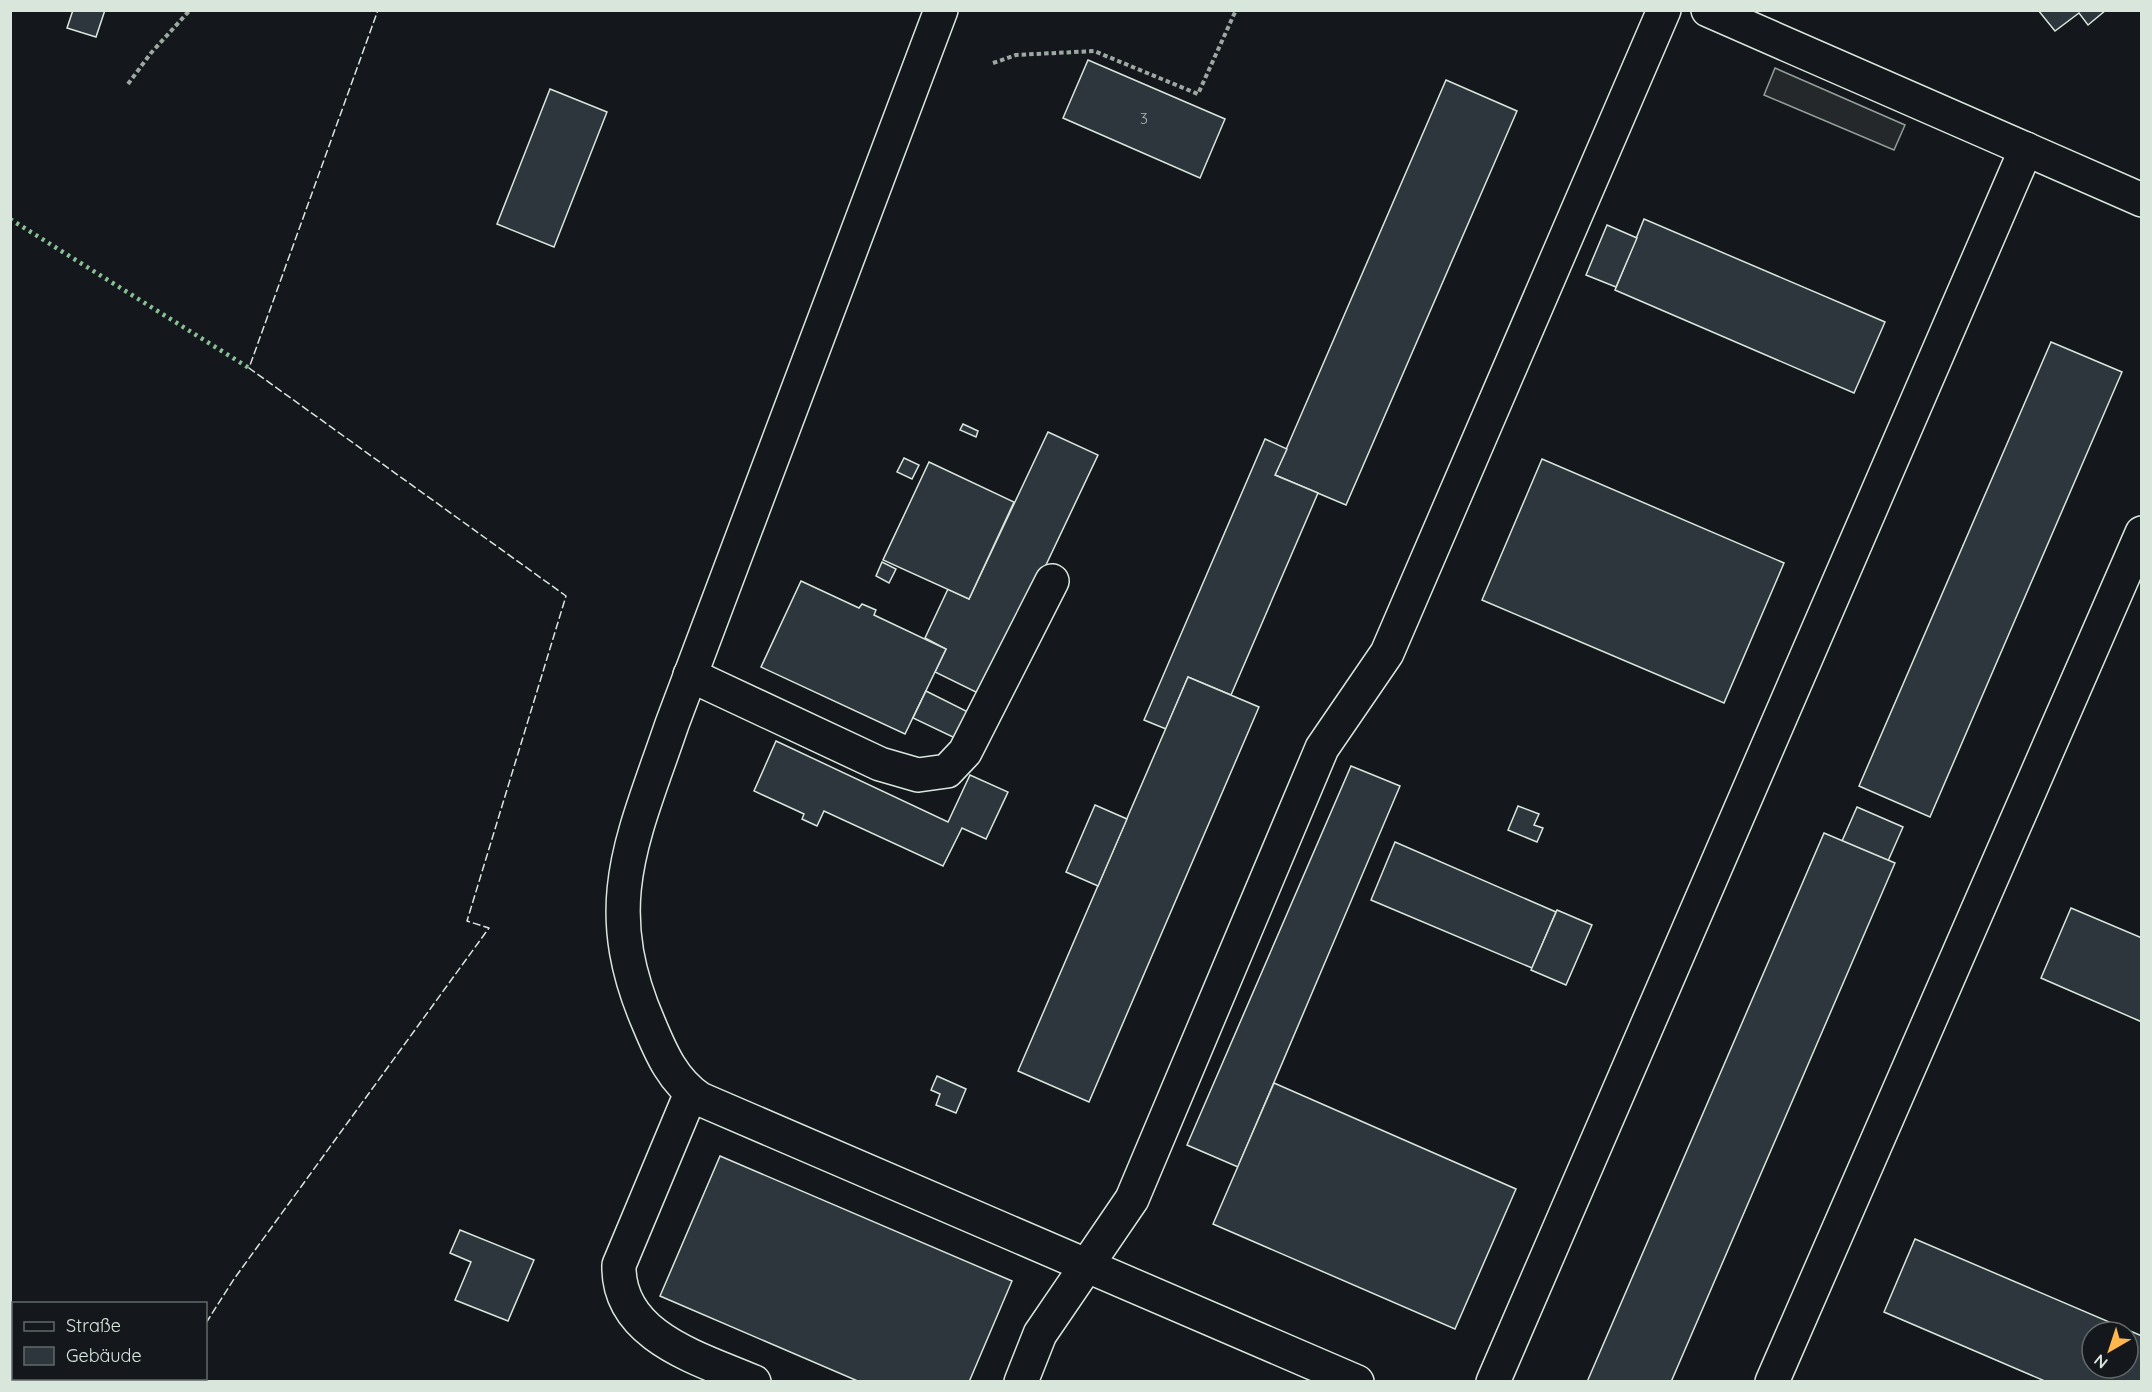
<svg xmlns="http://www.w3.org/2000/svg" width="2152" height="1392" viewBox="0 0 2152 1392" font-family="Quicksand,sans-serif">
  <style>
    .parking { fill: #24282b; stroke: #939e99; stroke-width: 1.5 }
    .building { fill: #2c363c; stroke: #d8e6dc; stroke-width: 1.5; fill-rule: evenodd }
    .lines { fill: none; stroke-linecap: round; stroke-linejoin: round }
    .minor-casing { stroke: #d8e6dc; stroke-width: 36 }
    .path { stroke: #9da8a2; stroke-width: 4; stroke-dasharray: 4.5 3; stroke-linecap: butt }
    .minor { stroke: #14181c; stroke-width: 33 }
    .hedge { stroke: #8ac095; stroke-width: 4.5; stroke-dasharray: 3 4.5; stroke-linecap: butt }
    .fence { stroke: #d8e6dc; stroke-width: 1.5; stroke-dasharray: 8 3; stroke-linecap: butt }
    .labels { text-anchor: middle; stroke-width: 4.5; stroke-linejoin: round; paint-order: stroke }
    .number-label { font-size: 15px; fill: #adbab4 }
  </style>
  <rect width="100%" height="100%" fill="#14181c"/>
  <path class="parking" d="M 1775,68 L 1905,125 L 1894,150 L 1764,95 Z"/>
  <g class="building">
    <path d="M 73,10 L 105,10 L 96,37 L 67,28 Z"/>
    <path d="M 2038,10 L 2106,10 L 2088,25 L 2079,13 L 2055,31 Z"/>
    <path d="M 1088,60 L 1225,119 L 1200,178 L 1063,118 Z"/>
    <path d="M 1446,80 L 1517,111 L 1346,505 L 1275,475 Z"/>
    <path d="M 550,89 L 607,112 L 554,247 L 497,224 Z"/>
    <path d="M 1644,219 L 1885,322 L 1854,393 L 1615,290 Z"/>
    <path d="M 1607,225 L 1637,238 L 1616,287 L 1586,275 Z"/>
    <path d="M 2051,342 L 2122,372 L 1930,817 L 1859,786 Z"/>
    <path d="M 963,424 L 978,431 L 976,437 L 960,430 Z"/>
    <path d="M 1048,432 L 1098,455 L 984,696 L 935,672 L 946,649 L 925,638 L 948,589 L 969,599 Z"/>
    <path d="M 1265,439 L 1287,449 L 1275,475 L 1318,493 L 1231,695 L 1188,677 L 1166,729 L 1144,720 Z"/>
    <path d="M 904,458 L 919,465 L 912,479 L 897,472 Z"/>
    <path d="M 1542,459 L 1784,563 L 1724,703 L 1482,600 Z"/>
    <path d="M 929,462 L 1014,502 L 969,599 L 883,560 Z"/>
    <path d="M 882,562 L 896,569 L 889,583 L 876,576 Z"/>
    <path d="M 801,581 L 859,608 L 862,604 L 876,610 L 874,615 L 946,649 L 905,734 L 761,667 Z"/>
    <path d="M 1188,677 L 1259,707 L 1089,1102 L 1018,1071 Z"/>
    <path d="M 926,691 L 968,712 L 955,738 L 913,718 Z"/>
    <path d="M 776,741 L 948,822 L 970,775 L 1008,792 L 986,839 L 962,828 L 943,866 L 824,811 L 817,826 L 802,819 L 804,814 L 754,791 Z"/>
    <path d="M 1351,766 L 1400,786 L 1238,1167 L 1187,1145 Z"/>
    <path d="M 1095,805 L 1127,819 L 1098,886 L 1066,872 Z"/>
    <path d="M 1518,806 L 1539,814 L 1534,825 L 1543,828 L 1537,842 L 1508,830 Z"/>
    <path d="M 1857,807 L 1903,827 L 1888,861 L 1842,841 Z"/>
    <path d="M 1824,833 L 1895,863 L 1671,1382 L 1587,1382 Z"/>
    <path d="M 1395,842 L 1556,912 L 1532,968 L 1371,900 Z"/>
    <path d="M 2071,908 L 2142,938 L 2142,1022 L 2041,978 Z"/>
    <path d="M 1557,910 L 1592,925 L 1566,985 L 1531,970 Z"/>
    <path d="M 937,1076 L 966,1089 L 956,1113 L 936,1105 L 940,1094 L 931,1090 Z"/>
    <path d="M 1274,1083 L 1516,1189 L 1455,1329 L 1213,1224 Z"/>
    <path d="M 720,1156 L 1012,1281 L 969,1382 L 860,1382 L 660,1296 Z"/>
    <path d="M 460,1230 L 534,1260 L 508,1321 L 455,1300 L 471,1262 L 450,1253 Z"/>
    <path d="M 1915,1239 L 2142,1336 L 2142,1382 L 2047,1382 L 1884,1312 ZM 2092,1332 L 2128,1332 L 2128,1368 L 2092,1368 Z"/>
  </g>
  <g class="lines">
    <defs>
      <g id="minor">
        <path d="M 941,10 L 672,724 C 633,839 597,904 649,1024 C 661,1053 673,1081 700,1099 L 1357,1382"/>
        <path d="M 1708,10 L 2142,200"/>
        <path d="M 690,675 L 880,764 L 918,775 L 947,771 L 965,752 L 1052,581"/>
        <path d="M 691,1093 L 619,1265 C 617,1337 701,1359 754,1382"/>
        <path d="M 1021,1382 L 1040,1334 L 1132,1199 L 1322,748 L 1387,653 L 1664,10"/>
        <path d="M 1493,1382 L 2026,149"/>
        <path d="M 1772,1382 L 2142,533"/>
      </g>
    </defs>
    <use href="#minor" class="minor-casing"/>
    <g class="path">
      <path d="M 993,63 L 1016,55 L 1094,51 L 1198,94 L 1236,10"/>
      <path d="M 128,84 L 151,53 L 190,10"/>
    </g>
    <use href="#minor" class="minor"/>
    <path class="hedge" d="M 10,219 L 249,368"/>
    <g class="fence">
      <path d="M 206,1323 L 234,1279 L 489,928 L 467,921 L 566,596 L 249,368 L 378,10"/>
      <path d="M 168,1382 L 170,1378"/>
    </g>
  </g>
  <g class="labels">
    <g class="number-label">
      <text x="1144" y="124">3</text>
    </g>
  </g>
  <rect width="2152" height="1392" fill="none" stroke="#d8e6dc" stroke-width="24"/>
  <rect x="12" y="1302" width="195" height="78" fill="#14181c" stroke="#626a69" stroke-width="1.5"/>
  <rect x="24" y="1322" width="30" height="9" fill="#14181c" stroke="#626a69" stroke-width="1.5"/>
  <text x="66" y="1332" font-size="18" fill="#d8e6dc">Straße</text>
  <rect x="24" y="1347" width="30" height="18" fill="#2c363c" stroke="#626a69" stroke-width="1.5"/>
  <text x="66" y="1362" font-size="18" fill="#d8e6dc">Gebäude</text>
  <g transform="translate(2110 1350) rotate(219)"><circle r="28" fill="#14181c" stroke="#626a69" stroke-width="1.5"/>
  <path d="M0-4.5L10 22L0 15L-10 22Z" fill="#ffb74d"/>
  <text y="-9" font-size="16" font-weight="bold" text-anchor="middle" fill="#d8e6dc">N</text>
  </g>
</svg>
